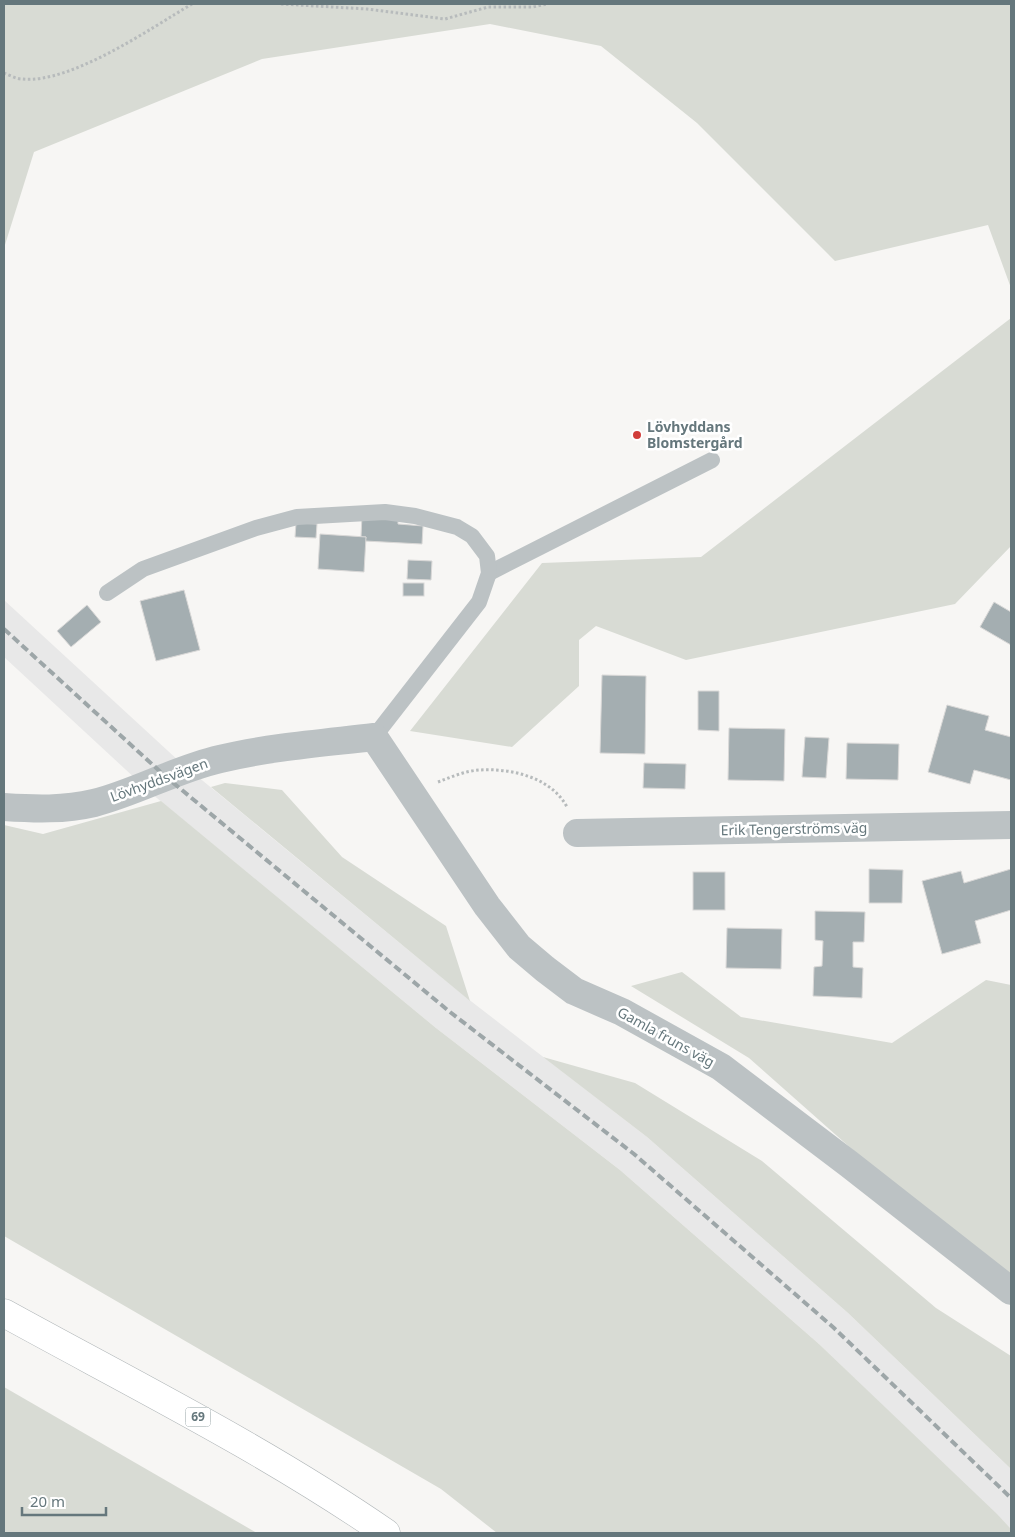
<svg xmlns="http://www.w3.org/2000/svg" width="1015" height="1537" viewBox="0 0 1015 1537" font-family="'Noto Sans',sans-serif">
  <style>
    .built { fill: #e8e8e8 }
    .green { fill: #d8dbd4 }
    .building { fill: #a4aeb1; stroke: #d9d8d7 }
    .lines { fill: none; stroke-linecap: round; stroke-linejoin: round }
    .primary-casing { stroke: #b0b6b8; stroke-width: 29 }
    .path { stroke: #b7bbbc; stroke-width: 3; stroke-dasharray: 2.5 2.5; stroke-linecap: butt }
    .service { stroke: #bcc2c4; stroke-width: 16 }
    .minor { stroke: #bcc2c4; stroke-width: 28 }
    .primary { stroke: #fff; stroke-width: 28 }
    .rail { stroke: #9da6a8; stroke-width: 4; stroke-dasharray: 8 4; stroke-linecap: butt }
    .poi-dot { fill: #d13d3a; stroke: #fff; stroke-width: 2 }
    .labels { text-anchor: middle; stroke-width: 5; stroke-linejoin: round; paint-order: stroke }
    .shield { fill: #fff; stroke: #93a0a3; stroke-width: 1 }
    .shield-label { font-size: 12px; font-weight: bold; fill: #65777c }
    .poi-label { font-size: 14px; font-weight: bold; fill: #65777c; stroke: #fff; text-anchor: start }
    .street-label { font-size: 14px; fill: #65777c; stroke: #fff }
  </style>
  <rect width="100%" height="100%" fill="#f7f6f4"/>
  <path class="built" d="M 4,600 L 180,762 L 463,995 L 647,1137 L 848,1313 L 1011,1469 L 1011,1529 L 819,1344 L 620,1170 L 436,1028 L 152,794 L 4,657 Z"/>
  <g class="green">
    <path d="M 4,4 L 1011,4 L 1011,288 L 988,225 L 835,261 L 697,123 L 601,46 L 490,24 L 262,59 L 34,152 L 4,248 Z"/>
    <path d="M 1011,318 L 1011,546 L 955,604 L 686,660 L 596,626 L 579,640 L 579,686 L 512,747 L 410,731 L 542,563 L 701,557 Z"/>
    <path d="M 225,783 L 282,790 L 342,857 L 446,926 L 470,1001 L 211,787 Z"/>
    <path d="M 161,801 L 436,1028 L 620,1170 L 819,1344 L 997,1514 L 1011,1529 L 1011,1533 L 497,1533 L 441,1489 L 4,1236 L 4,825 L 43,834 Z"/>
    <path d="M 682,972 L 741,1017 L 892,1043 L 986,980 L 1011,985 L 1011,1290 L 749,1058 L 631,986 Z"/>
    <path d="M 543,1057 L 635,1083 L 762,1161 L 936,1308 L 1011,1356 L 1011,1469 L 848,1313 L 647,1137 Z"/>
    <path d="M 4,1387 L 257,1533 L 4,1533 Z"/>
  </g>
  <g class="building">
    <path d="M 362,515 L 398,518 L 398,524 L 423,526 L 422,544 L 365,541 L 366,537 L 361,537 Z"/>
    <path d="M 296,523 L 317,524 L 316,538 L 295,537 Z"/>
    <path d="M 320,534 L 366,537 L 364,572 L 318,569 Z"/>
    <path d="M 408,560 L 432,561 L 431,580 L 407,579 Z"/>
    <rect x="403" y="583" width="21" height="13"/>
    <path d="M 184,590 L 200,650 L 156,661 L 140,601 Z"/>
    <path d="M 994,602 L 1011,612 L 1011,645 L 980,627 Z"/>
    <path d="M 87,605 L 101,622 L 71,647 L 57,631 Z"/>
    <path d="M 602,675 L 646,676 L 645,754 L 600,753 Z"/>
    <path d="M 698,691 L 719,691 L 719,731 L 698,730 Z"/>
    <path d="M 947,705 L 989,716 L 985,730 L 1011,737 L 1011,780 L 974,770 L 970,784 L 928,772 Z"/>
    <path d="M 729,728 L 785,729 L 784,781 L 728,780 Z"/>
    <path d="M 805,737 L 829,738 L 826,778 L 802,777 Z"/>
    <path d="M 847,743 L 899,744 L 898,780 L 846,779 Z"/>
    <path d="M 644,763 L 686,764 L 685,789 L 643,788 Z"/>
    <path d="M 869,869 L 903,870 L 902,903 L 869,903 Z"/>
    <path d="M 1011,869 L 1011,910 L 975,921 L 981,943 L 942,954 L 922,881 L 961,871 L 964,883 Z"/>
    <rect x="693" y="872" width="32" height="38"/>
    <path d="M 815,911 L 865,912 L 864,942 L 853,942 L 853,967 L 863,968 L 862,998 L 813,996 L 814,967 L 822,966 L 823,941 L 815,940 Z"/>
    <path d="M 727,928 L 782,929 L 781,969 L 726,968 Z"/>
  </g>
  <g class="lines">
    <defs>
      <path id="primary" d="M 4,1313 C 133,1384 264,1449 386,1533"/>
    </defs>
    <use href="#primary" class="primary-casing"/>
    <g class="path">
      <path d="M 281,4 L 367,9 L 445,19 L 488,7 L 533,7 L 547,4"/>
      <path d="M 4,73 C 9,75 16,79 22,79 C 71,84 151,28 192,4"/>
      <path d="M 438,782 C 451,777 465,771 479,770 C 511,768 551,777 567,807"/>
    </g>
    <g class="service">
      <path d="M 489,573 L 712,460"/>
      <path d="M 107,593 L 143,569 L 256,528 L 297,517 L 385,512 L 415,516 L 457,527 L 472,536 L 487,556 L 489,573 L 479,602 L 374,737"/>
    </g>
    <g class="minor">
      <path d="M 4,807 C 35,809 64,810 94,803 C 137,792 176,769 220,759 C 270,747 323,743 374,737 L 487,906 L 519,947 L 545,969 L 574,991 L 622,1012 L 721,1067 L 849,1164 L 1011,1291"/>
      <path d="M 577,833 L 1011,825"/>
    </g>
    <use href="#primary" class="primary"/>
    <path class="rail" d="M 4,629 L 165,776 L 450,1012 L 634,1154 L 834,1328 L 1011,1498"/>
  </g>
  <circle class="poi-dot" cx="637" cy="435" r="5"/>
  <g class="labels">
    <rect class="shield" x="185.5" y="1407.5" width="25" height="19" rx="4"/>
    <g class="shield-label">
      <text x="198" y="1421">69</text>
    </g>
    <g class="poi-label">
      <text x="647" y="432">Lövhyddans<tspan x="647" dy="16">Blomstergård</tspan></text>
    </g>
    <g class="street-label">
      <text transform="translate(159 780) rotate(-20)" y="5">Lövhyddsvägen</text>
      <text transform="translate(794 829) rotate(-1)" y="5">Erik Tengerströms väg</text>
      <text transform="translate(666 1037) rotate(29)" y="5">Gamla fruns väg</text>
    </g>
  </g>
  <rect width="1015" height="1537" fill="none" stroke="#65777c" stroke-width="10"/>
  <path d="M22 1507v8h84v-8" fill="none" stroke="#65777c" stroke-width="2.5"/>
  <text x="30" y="1507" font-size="15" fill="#65777c" stroke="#ffffff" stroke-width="4" paint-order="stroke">20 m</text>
</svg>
